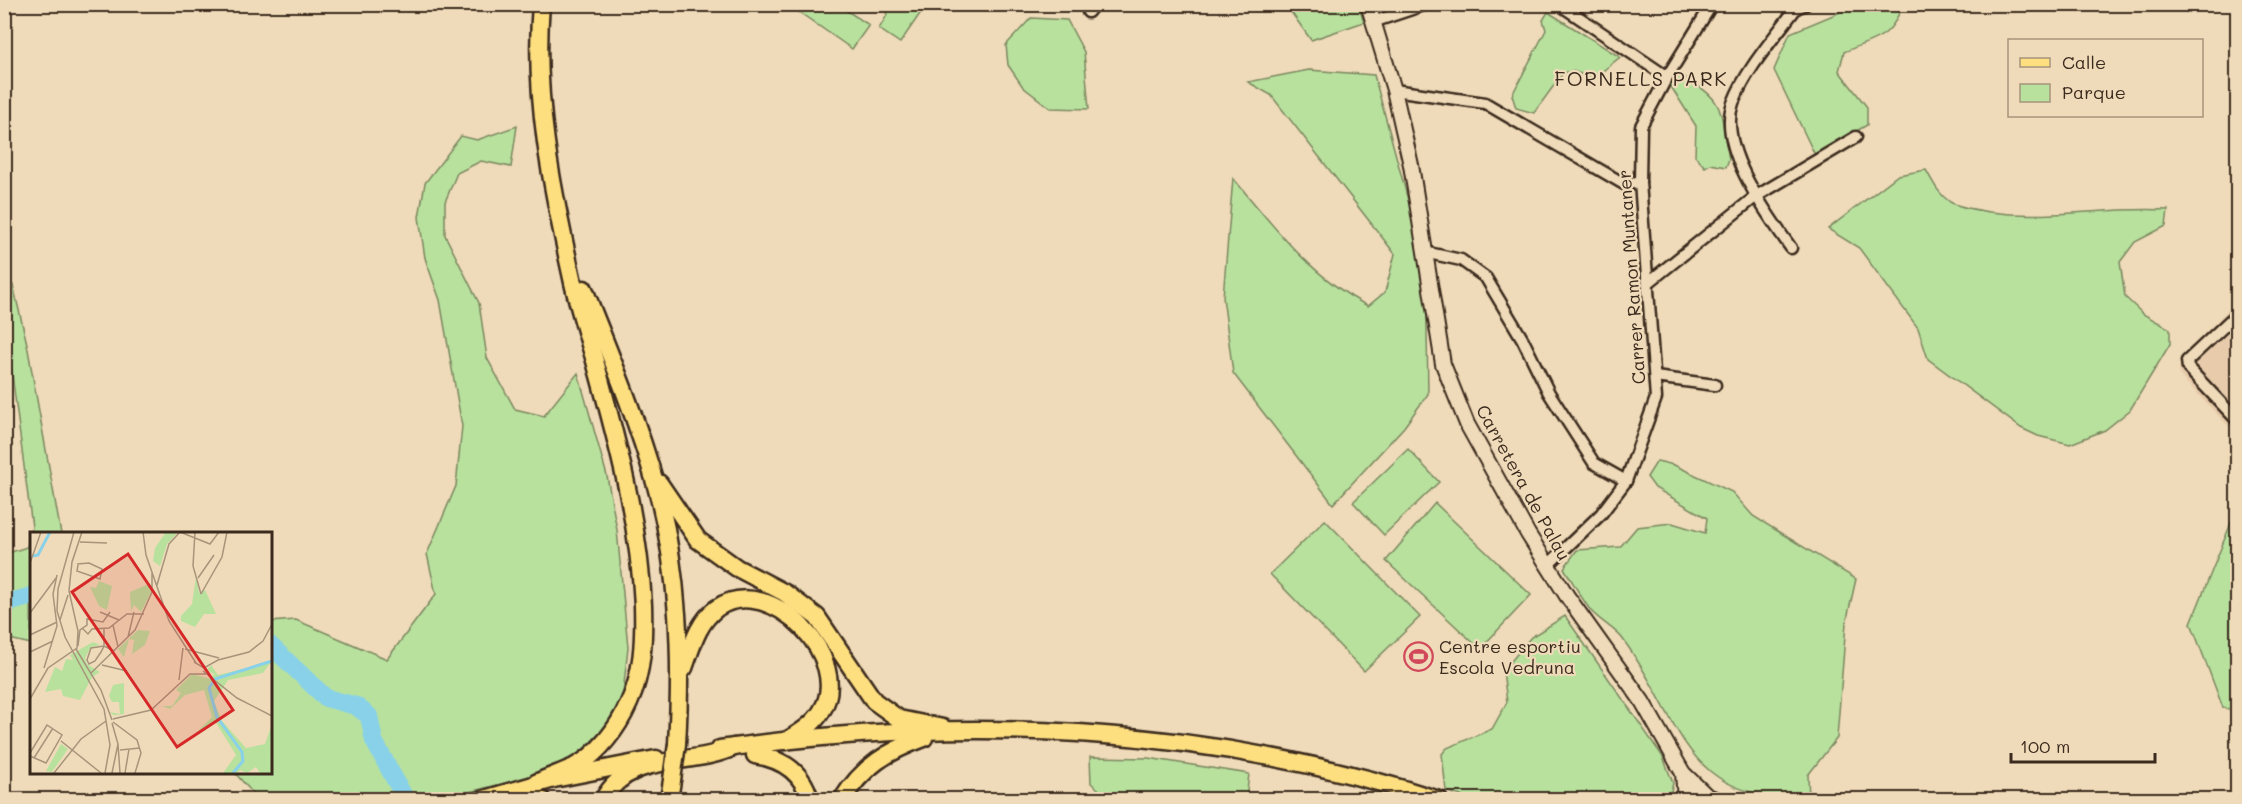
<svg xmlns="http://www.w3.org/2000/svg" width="2242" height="804" viewBox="0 0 2242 804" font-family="Mali,sans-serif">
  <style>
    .built { fill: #e7cbab }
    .green { fill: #b8e19e; stroke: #7a865e; stroke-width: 1.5 }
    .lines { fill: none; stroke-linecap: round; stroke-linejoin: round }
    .river { stroke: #88d1e9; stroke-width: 18 }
    .minor-casing { stroke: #3b2a1e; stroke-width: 15 }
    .tertiary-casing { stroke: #3b2a1e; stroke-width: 18 }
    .primary-casing { stroke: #3b2a1e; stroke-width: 21 }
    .trunk-casing { stroke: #3b2a1e; stroke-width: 21 }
    .minor { stroke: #efdbb9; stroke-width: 10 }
    .tertiary { stroke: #efdbb9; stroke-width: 14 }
    .primary { stroke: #fedf80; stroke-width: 16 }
    .trunk { stroke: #fedf80; stroke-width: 16 }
    .trunk-bridge-casing { stroke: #3b2a1e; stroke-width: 21; stroke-linecap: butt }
    .trunk-bridge { stroke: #fedf80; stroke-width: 16 }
    .labels { text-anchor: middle; stroke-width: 4.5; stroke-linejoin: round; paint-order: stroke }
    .street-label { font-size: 18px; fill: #3b2a1e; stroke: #efdbb9 }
    .poi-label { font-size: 18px; fill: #3b2a1e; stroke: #efdbb9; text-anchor: start }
    .neighbourhood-label { font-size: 20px; letter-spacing: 1.5px; fill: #3b2a1e; stroke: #efdbb9 }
    .inset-river { fill: none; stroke: #88d1e9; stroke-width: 3 }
    .inset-road { fill: none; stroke: #a7947b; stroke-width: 1.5 }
    .view { fill: #d62828; fill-opacity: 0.15; stroke: #d62828; stroke-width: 3 }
    .inset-edge { fill: none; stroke: #3b2a1e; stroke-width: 3 }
  </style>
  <rect width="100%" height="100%" fill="#efdbb9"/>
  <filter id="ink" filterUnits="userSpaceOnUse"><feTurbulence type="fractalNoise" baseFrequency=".0167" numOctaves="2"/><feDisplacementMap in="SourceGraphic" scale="12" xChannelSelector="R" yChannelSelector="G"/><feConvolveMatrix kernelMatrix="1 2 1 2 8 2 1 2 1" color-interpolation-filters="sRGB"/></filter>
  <g filter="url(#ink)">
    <path class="built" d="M 2237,301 L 2237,435 L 2179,375 L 2180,361 L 2185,353 Z"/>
    <g class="green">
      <path d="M 789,5 L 822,5 L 826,7 L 838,5 L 869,25 L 852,49 Z"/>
      <path d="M 884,5 L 926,5 L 900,43 L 879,29 L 887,15 Z"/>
      <path d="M 1286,5 L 1358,5 L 1364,22 L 1311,40 Z"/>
      <path d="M 1857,5 L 1902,5 C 1891,40 1875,38 1844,52 L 1839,71 L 1867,107 L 1867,125 L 1815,155 L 1774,70 L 1790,33 Z"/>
      <path d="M 1548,12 L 1620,57 L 1593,79 L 1573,71 L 1563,73 L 1534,113 L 1516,108 L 1512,95 L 1546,30 L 1543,20 Z"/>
      <path d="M 1031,18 L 1067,20 L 1084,52 L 1089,109 L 1050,108 L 1023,87 L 1008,65 L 1006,45 Z"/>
      <path d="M 1309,70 L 1374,75 L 1426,266 L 1428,394 L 1404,427 L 1333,504 L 1233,373 L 1223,297 L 1233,178 C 1272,225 1312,278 1368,306 L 1385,292 L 1395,254 L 1271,95 L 1248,82 Z"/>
      <path d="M 1680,75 C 1729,101 1719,111 1729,159 L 1726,167 L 1710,164 L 1705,167 L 1695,156 L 1696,126 L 1670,85 Z"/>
      <path d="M 517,126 L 511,167 L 481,161 L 457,173 L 445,202 L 445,235 L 479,303 L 487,358 L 515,409 L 544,416 L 578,373 L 607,476 L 617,530 L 628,647 L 622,703 L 604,729 L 574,758 L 533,776 L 449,797 L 450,799 L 258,799 L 235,773 L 270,772 L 270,622 L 296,620 L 387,659 L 436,594 L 427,554 L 456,486 L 462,426 L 440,300 L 425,258 L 419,217 L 425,183 L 461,136 L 477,140 Z"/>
      <path d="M 1926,170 C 1933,182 1938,194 1950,202 C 1961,208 1978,210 1990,212 C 2050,220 2108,206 2168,210 L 2166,226 L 2135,242 L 2120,262 L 2125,297 L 2143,314 L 2170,329 L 2170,344 L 2130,410 L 2105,430 L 2070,444 L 2038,436 L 2021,428 L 1928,359 L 1918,328 L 1859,248 L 1828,229 L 1898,175 Z"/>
      <path d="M 13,285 L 27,344 L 61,534 L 32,534 L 31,644 L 5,638 L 5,554 L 27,547 L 32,527 L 5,321 L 5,291 Z"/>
      <path d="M 1408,449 L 1439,482 L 1384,535 L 1353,502 Z"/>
      <path d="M 1657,461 L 1674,465 L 1732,492 L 1753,516 L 1856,579 L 1846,623 L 1837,738 L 1808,775 L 1809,799 C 1680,800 1685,723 1622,638 C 1614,628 1600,621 1591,611 C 1581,598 1573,582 1564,568 L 1577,550 L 1620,547 L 1637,527 L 1672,523 L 1705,533 L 1707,518 L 1655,488 L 1647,477 Z"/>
      <path d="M 1435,503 L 1531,595 L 1480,649 L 1386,561 Z"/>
      <path d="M 2237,508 L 2238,711 L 2237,712 L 2223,708 L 2191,623 Z"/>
      <path d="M 1325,520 L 1420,617 L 1364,671 L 1270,574 Z"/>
      <path d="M 1565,616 L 1663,757 L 1673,783 L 1669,799 L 1473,800 L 1446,791 L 1442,754 L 1447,748 L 1492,729 L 1507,702 L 1503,671 L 1531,637 Z"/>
      <path d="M 1090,757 L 1148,758 L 1249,774 L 1246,799 L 1228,799 L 1222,796 L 1221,800 L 1110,799 L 1091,783 Z"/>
    </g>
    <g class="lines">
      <g class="river">
        <path d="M 4,604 L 32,596"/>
        <path d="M 270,645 L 326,698 L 356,706 L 369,716 L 374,741 L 406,800"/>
      </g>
      <defs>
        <g id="minor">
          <path d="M 1559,4 L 1667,77"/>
          <path d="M 1088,12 L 1094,4"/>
          <path d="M 1373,22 L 1427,4"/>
          <path d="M 1394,90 L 1485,103 L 1624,184 L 1640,182"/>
          <path d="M 1791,248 C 1767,214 1717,147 1733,103 C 1746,69 1775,37 1796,8 L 1806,4"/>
          <path d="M 1424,252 L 1461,260 L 1486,278 L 1523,340 L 1549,393 L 1594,463 L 1626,481"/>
          <path d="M 1649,282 L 1755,197 L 1856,137"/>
          <path d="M 2238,313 L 2187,361 L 2188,368 L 2238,421"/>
          <path d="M 1655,377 L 1715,385"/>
          <path d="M 1548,565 L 1601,514 L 1626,481 L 1656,398 L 1640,182 L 1641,126 L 1667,77 L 1712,4"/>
        </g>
        <g id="tertiary">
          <path d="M 1368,4 L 1394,90 L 1411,165 L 1443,364 L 1467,424 L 1528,534 L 1567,596 L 1642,701 L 1683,773 L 1708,797"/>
          <path d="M 1683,773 L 1685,800"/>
        </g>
        <g id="primary">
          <path d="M 720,749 C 960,714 1207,725 1439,800"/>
          <path d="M 1711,799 L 1713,800"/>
          <path d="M 481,800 L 554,779 L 656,759"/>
        </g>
        <g id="trunk">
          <path d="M 584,289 C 610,354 637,419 656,486 C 679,570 682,657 677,744"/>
          <path d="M 659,483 L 698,540 L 737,568 L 785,593 L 817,617 L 874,701 L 899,719 L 943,728"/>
          <path d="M 684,668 C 692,646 698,622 717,608 C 770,571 855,660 821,712 C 813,725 799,733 786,741"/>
          <path d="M 755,755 C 782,759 803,772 810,800"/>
          <path d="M 536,783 C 548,777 561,773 574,767 C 598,755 618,728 629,703 C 643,673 644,638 643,605 C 639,522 617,441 595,361 C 587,334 578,306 572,278 C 552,188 533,97 541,4"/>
          <path d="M 522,794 L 542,800"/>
          <path d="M 603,800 C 630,750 689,768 734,747"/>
          <path d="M 669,800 L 672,780"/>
          <path d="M 842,800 C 863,766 888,751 924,738"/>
        </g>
      </defs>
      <use href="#minor" class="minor-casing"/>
      <use href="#tertiary" class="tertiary-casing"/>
      <use href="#primary" class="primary-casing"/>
      <use href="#trunk" class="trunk-casing"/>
      <use href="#minor" class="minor"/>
      <use href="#tertiary" class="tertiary"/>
      <use href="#primary" class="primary"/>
      <use href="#trunk" class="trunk"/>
      <defs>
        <path id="trunk-bridge" d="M 672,780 L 677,744"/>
      </defs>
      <use href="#trunk-bridge" class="trunk-bridge-casing"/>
      <use href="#trunk-bridge" class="trunk-bridge"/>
    </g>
  </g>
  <defs>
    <symbol id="stadium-ring" viewBox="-11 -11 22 22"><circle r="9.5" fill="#efdbb9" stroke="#d1495b" stroke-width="1.5"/><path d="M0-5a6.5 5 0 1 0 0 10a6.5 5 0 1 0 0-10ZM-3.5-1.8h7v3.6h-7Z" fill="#d1495b"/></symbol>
  </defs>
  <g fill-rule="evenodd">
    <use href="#stadium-ring" x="1402" y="640" width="33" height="33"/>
  </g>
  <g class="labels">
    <g class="street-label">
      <text transform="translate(1632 277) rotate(-94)" y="6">Carrer Ramon Muntaner</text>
      <text transform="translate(1523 483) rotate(61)" y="6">Carretera de Palau</text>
    </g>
    <g class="poi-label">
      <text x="1439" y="653">Centre esportiu<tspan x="1439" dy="21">Escola Vedruna</tspan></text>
    </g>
    <g class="neighbourhood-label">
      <text x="1641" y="86">FORNELLS PARK</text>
    </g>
  </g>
  <g transform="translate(30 532)">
    <rect width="242" height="242" fill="#efdbb9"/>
    <path d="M 147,1 L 137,12 L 130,34 L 123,29 L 125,16 L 136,0 ZM 166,45 L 169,61 L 175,58 L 186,82 L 174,82 L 165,95 L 151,89 L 151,84 L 162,72 ZM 69,49 L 82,54 L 77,78 L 69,74 L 60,55 L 66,56 ZM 119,52 L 121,60 L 111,80 L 104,73 L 101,79 L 100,60 ZM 108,98 L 120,99 L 115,113 L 102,122 L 104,108 L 99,107 L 94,125 L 88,117 ZM 63,110 L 70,113 L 61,115 L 55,126 L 57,132 L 70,140 L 62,145 L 50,168 L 33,164 L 31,157 L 15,160 L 25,135 L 32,139 L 36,127 L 43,128 L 40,123 ZM 241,130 L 233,141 L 198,148 L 184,169 L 192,189 L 216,216 L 235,212 L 241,195 L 241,241 L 230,241 L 226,235 L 217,241 L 210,238 L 208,241 L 193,241 L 206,223 L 185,189 L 166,201 L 182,185 L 174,158 L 155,163 L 140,177 L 132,174 L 142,174 L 151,161 L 146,158 L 162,142 L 181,147 L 184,142 L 177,138 L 181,133 L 188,143 ZM 94,151 L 94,182 L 87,183 L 83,183 L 80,180 L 90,182 L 89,170 L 82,170 L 79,164 L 83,153 ZM 31,212 L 38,217 L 22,240 L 16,239 Z" fill="#b8e19e"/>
    <path class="inset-river" d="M 3,24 L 8,23 L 20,0M 203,241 L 213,229 L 212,220 L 187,185 L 179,156 L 185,147 L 242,129"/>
    <path class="inset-road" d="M 44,0 L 28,57 L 27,79 L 35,105 L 74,177 L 80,213 L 75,241M 70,0 L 90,0M 113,0 L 116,23 L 139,89 L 166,131M 150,0 L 180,12 L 189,0M 165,0 L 163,34 L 171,62M 50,10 L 77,11M 0,31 L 11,0M 47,32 L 59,31 L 72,37 L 70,47 L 47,39 L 48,33M 122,41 L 122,60M 168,46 L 184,23M 127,53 L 139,12 L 150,0M 171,62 L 192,25 L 197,0M 70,80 L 89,88M 0,81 L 26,46M 30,88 L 38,63M 83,93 L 88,115M 52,96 L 58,102 L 62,97 L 79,96 L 97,82 L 114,82M 74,96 L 74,114 L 71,120 L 65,129 L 59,132 L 57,128 L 61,116 L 74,114 L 84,119M 0,103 L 27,90M 98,105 L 104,80M 48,114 L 50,98 L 57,93 L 57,87 L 73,90 L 80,80M 46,117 L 71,158 L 82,188M 155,117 L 189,126M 0,120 L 23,109M 164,130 L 174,136 L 188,128 L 219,120 L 233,109 L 242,92M 72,133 L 97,139M 14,136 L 27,94 L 23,62 L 27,43M 173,139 L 207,166 L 242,184M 61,141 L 105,98 L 122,60M 149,148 L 153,116M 0,167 L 18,136 L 47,116 L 48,99 L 39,59 L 42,30 L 52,0M 83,187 L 121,178 L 160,142 L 176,142M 83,190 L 107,208 L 111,221 L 105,241M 31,209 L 71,241M 88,212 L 90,241M 90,218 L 110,216M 0,221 L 17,193 L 32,203 L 16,231 L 0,224M 4,226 L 23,196M 24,241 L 51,207 L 76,189M 82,241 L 88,212 L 82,191M 95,241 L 99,217"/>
    <path class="view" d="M 98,22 L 203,178 L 147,215 L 42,60 Z"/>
    <rect width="242" height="242" class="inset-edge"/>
  </g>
  <rect width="2242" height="804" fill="none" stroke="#efdbb9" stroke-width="24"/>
  <rect x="12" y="12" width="2218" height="780" fill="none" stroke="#3b2a1e" stroke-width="2" filter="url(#ink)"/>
  <rect x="2008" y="39" width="195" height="78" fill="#efdbb9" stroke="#a7947b" stroke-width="1.5"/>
  <rect x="2020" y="58" width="30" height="9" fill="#fedf80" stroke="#a7947b" stroke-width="1.5"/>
  <text x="2062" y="69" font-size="18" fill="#3b2a1e">Calle</text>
  <rect x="2020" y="84" width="30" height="18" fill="#b8e19e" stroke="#a7947b" stroke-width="1.5"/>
  <text x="2062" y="99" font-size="18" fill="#3b2a1e">Parque</text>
  <path d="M2011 753v9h144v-9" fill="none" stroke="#3b2a1e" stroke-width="3"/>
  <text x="2020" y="753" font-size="18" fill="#3b2a1e" stroke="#efdbb9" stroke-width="4.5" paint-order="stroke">100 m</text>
</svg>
